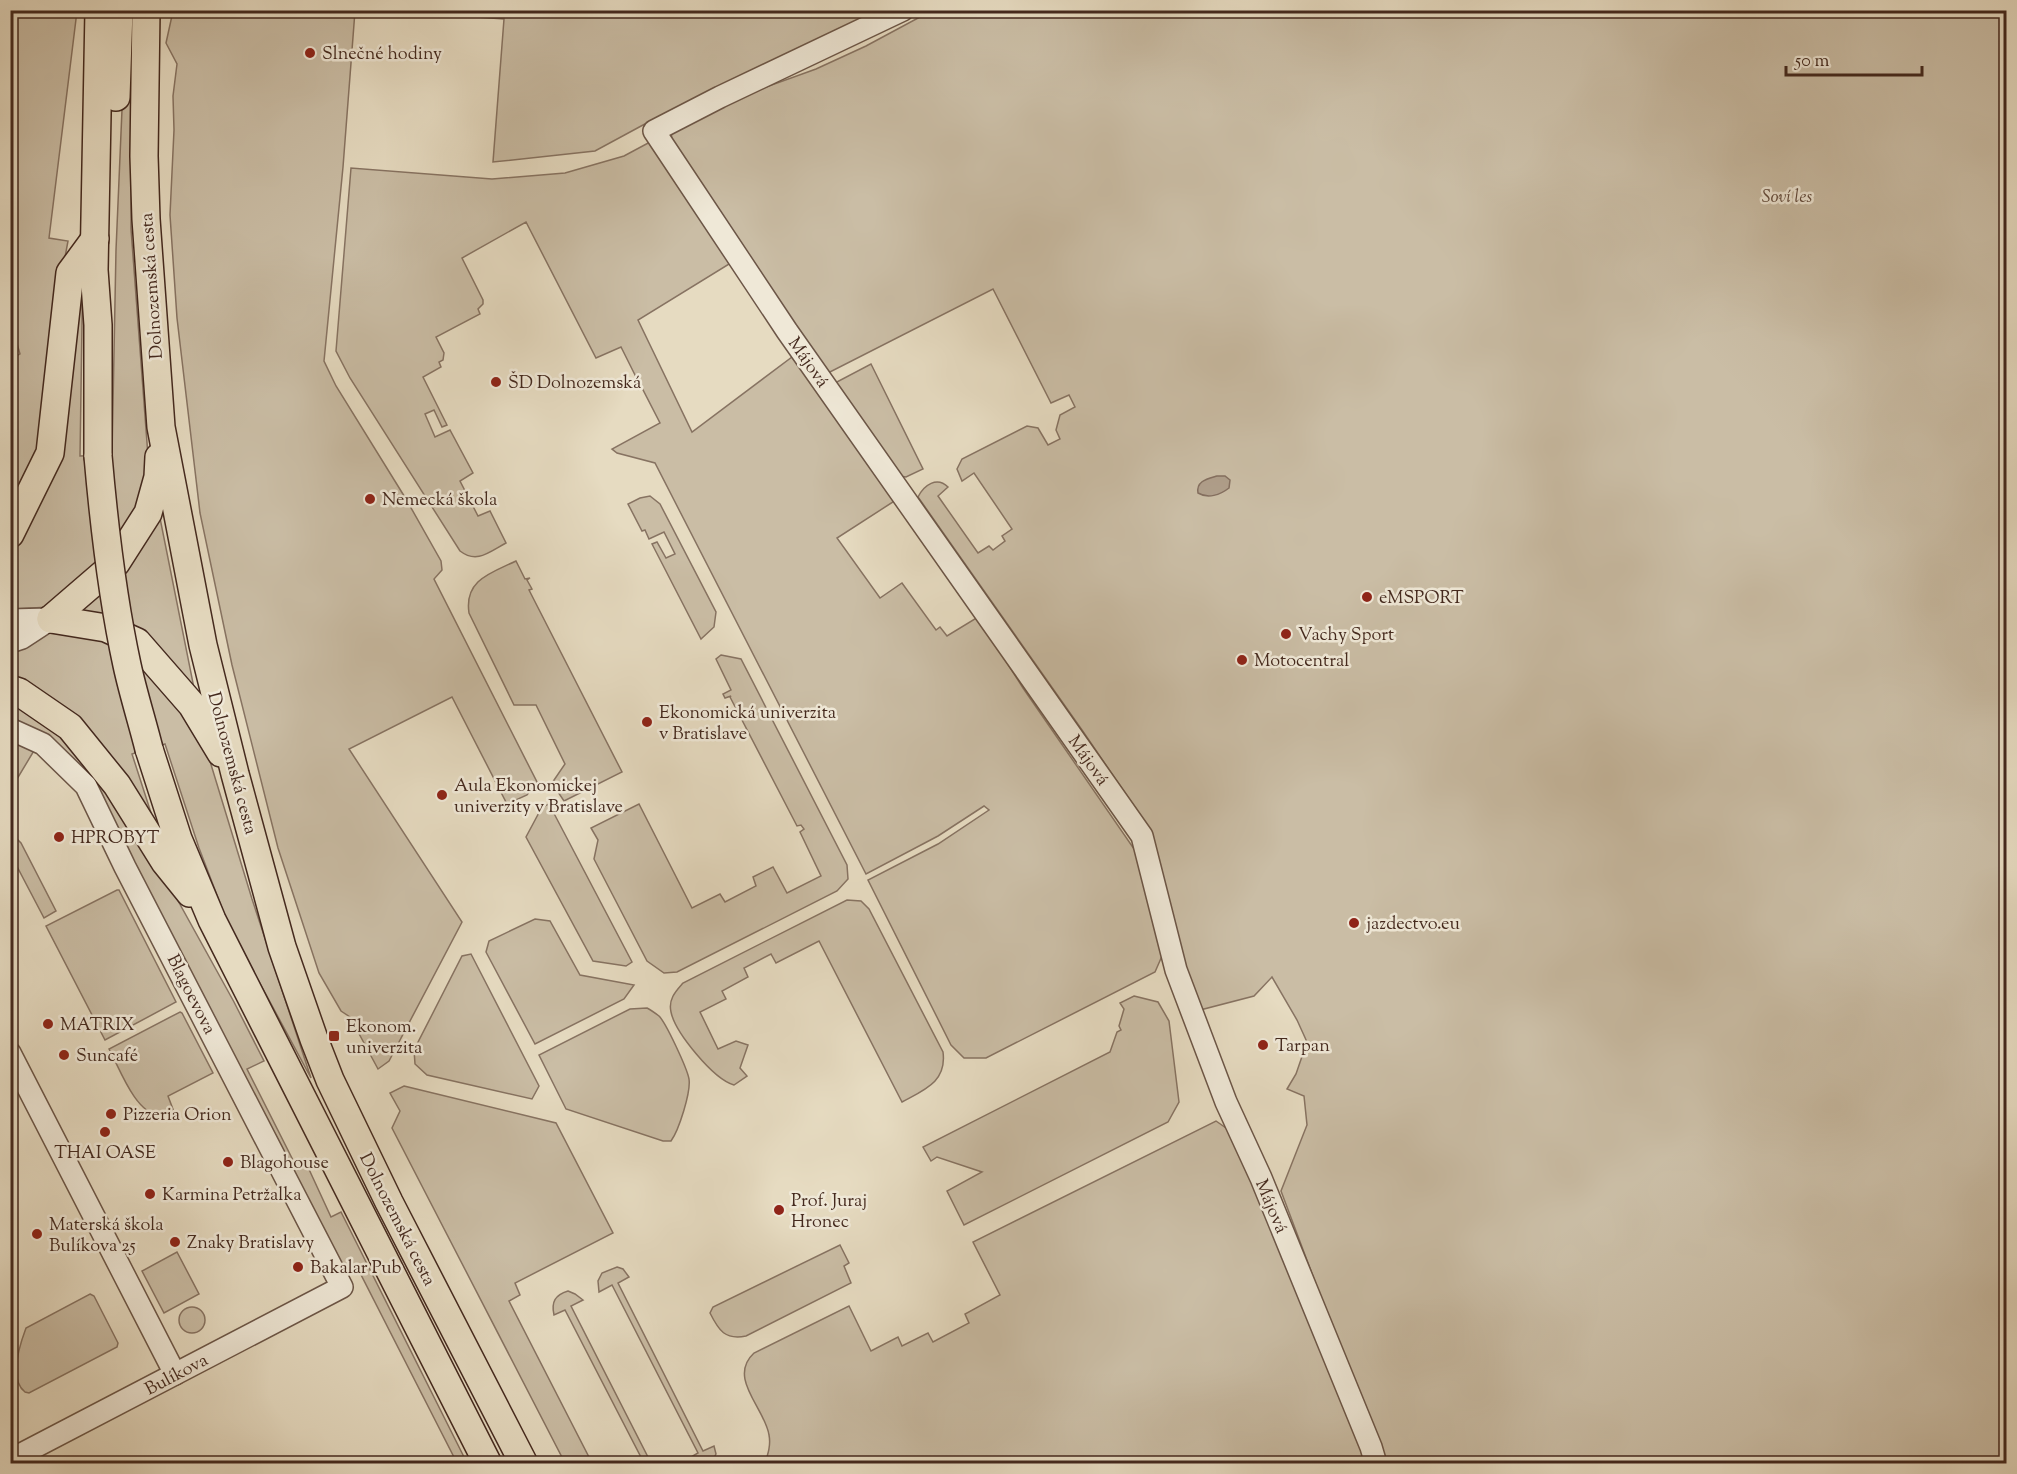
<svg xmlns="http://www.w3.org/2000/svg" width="2017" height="1474" viewBox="0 0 2017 1474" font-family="'Sorts Mill Goudy',serif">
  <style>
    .green { fill: #cabda5; stroke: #877362; stroke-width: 1.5 }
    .water { fill: #af9e8a; stroke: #846f5f; stroke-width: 1.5 }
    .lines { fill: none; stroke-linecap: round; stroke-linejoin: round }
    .minor-casing { stroke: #6c5647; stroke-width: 24 }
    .major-casing { stroke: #44291e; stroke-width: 30 }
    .minor { stroke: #efe8d7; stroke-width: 21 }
    .major { stroke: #e6dbc1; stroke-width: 27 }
    .major-bridge-casing { stroke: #44291e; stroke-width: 30; stroke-linecap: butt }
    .major-bridge { stroke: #e6dbc1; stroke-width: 27 }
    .poi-dot { fill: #8f2418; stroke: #efe8d7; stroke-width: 2 }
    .labels { text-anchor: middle; stroke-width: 5; stroke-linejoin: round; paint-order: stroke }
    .poi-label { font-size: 18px; fill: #44291e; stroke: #efe8d7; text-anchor: start }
    .park-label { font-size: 18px; font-style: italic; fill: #5f4739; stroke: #efe8d7 }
    .street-label { font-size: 18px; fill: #44291e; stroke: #efe8d7 }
  </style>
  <rect width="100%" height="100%" fill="#e6dbc1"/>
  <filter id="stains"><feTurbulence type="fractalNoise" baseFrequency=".00333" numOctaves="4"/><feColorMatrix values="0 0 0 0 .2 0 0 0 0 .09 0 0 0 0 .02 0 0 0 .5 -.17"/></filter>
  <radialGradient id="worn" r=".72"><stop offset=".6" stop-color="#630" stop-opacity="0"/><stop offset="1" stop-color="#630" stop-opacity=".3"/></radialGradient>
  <g class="green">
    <path d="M 1968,10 L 2006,19 L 2006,1463 L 1383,1463 L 1281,1191 L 1307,1125 L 1304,1096 L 1287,1089 L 1296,1074 L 1307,1042 L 1297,1020 L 1272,977 L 1254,996 L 1200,1010 L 1172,929 L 1149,828 L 1082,730 L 918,497 C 924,485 937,476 948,487 L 938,496 L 978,553 L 989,546 L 993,550 L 1005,541 L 1002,536 L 1012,529 L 974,473 L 962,481 L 957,469 L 962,459 L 1027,426 L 1038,428 L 1048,445 L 1060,439 L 1056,430 L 1060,415 L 1075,407 L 1069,395 L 1051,403 L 993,289 L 826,374 L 672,142 L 671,129 L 758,90 L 816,69 L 866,46 L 931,11 Z"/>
    <path d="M 11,11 L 77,11 L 49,238 L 68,241 L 60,284 L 43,449 L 11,514 L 11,359 L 20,354 L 10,320 Z"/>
    <path d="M 132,11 L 131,229 L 148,456 L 143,487 L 124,540 L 51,607 L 11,609 L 10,543 L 36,506 L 83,259 L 80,456 L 112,455 L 116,250 L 126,16 Z"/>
    <path d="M 173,11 L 355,11 L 343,167 L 324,361 L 336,386 L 406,499 L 441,561 L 442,570 L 434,579 L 537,782 L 527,795 L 507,804 L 452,697 L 349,749 L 462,922 L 389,1061 L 378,1069 L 350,1017 L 341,1011 L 319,973 L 278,848 L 232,665 L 200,513 L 177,318 L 170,215 L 174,130 L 173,96 L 177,64 L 166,43 Z"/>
    <path d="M 395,11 L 883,11 L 643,125 L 595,151 L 493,162 L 504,19 Z"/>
    <path d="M 650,142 L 734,261 L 638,320 L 692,432 L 796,354 L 896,500 L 837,538 L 880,598 L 902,583 L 936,630 L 940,627 L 947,636 L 978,617 L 1023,688 L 1141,859 L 1162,956 L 1155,972 L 986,1058 L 964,1058 L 951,1045 L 868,880 L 938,844 L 989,810 L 984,806 L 938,836 L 866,874 L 655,463 L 617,453 L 612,449 L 660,423 L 642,388 L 639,389 L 640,385 L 621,347 L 596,358 L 526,222 L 462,258 L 483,300 L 483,304 L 478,309 L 480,314 L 436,337 L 444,353 L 443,360 L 439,362 L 441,367 L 423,377 L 447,425 L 442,427 L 434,410 L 425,414 L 435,437 L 450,430 L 473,473 L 460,481 L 478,516 L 490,511 L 506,543 C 489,552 477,564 460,551 L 350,378 L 336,351 L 351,168 L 492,179 L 565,173 L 624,156 Z"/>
    <path d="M 871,364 L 923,469 L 906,477 L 899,476 L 833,384 Z"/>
    <path d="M 650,496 L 660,504 L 716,612 L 714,627 L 701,639 L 652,544 L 657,542 L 666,558 L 675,554 L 664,532 L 649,539 L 645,530 L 642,531 L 628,504 L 640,498 Z"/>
    <path d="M 158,508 L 195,693 L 77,612 Z"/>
    <path d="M 516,561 L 525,579 L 530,578 L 527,580 L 532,589 L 529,590 L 622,772 L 564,801 L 552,783 L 565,764 L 536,705 L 514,705 L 469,613 C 464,580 491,573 516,561 Z"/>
    <path d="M 50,629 L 101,635 L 143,656 L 202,735 L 252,899 L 311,1078 L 228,924 L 199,848 L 165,744 L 132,754 L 163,850 L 106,758 L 11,683 L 11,652 Z"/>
    <path d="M 721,655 L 741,659 L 847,865 L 848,879 L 837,891 L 677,972 L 664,973 L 647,961 L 594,859 L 598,840 L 591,828 L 639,804 L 692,908 L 720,894 L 725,902 L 756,886 L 753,877 L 773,867 L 787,893 L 821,876 L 800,832 L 804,829 L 801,825 L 797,826 L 730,697 L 731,696 L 725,698 L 723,694 L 731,690 L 716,659 Z"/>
    <path d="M 11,694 L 64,731 L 141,834 L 234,1002 L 264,1061 L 247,1069 L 298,1170 L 307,1165 L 331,1217 L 341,1212 L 467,1463 L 457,1463 L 356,1265 L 343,1271 L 95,788 L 74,759 L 50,739 L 11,721 Z"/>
    <path d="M 11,737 L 35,749 L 11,789 Z"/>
    <path d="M 549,804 L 632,962 L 626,966 L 593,961 L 526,837 L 542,807 Z"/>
    <path d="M 10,832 L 21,843 L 56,911 L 44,918 L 11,855 Z"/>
    <path d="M 117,890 L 119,890 L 176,1002 L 105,1040 L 46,926 Z"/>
    <path d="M 847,900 L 861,901 L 869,909 L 943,1052 C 947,1082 924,1090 902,1102 L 819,941 L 776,963 L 771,954 L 744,968 L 748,977 L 722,991 L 726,999 L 700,1012 L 718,1049 L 736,1041 L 748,1045 L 740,1068 L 747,1076 L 734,1085 C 713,1079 675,1032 671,1012 C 668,999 676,991 683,983 Z"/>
    <path d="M 535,919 L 550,921 L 580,975 L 634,985 L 624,999 L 535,1044 L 486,952 L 489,941 Z"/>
    <path d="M 471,954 L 539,1086 L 532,1099 L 427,1075 L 415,1064 L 414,1050 L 462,956 Z"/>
    <path d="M 1134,996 L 1158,1002 L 1169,1021 L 1179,1102 L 1168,1122 L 964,1225 L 947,1191 L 982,1172 L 937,1157 L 931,1161 L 923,1147 L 1110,1052 L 1117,1032 L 1121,1030 L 1119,1026 L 1124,1009 L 1120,1003 Z"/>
    <path d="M 647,1008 C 651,1010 655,1013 659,1016 C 666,1023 687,1068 689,1079 C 691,1092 679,1130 671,1141 L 663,1141 L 566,1109 L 539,1055 L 630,1009 Z"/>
    <path d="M 180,1012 L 182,1013 L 213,1073 L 168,1096 L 174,1112 C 170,1114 165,1116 160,1116 C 135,1113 120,1069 109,1049 Z"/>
    <path d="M 404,1086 L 556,1123 L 613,1233 L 515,1283 L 520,1295 L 509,1301 L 592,1463 L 565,1463 L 392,1128 L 400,1111 L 390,1093 Z"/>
    <path d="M 1216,1121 L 1236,1135 L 1374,1463 L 765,1463 C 768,1454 771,1445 769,1435 C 765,1408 727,1378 754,1353 L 849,1306 L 871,1351 L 898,1337 L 902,1346 L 928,1333 L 933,1342 L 969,1323 L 965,1314 L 1000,1295 L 973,1242 Z"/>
    <path d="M 840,1245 L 849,1263 L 844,1266 L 851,1283 L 746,1336 C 725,1340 719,1331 710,1313 L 713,1307 Z"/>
    <path d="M 177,1252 L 199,1294 L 164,1313 L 142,1271 Z"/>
    <path d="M 617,1267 L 623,1269 L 629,1277 L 618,1283 L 703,1451 L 714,1446 L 716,1454 L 711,1463 L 689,1463 L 686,1460 L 698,1453 L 612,1285 L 599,1292 L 598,1281 L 602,1273 Z"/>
    <path d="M 568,1291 L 575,1294 L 583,1300 L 571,1306 L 651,1463 L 644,1463 L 565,1310 L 554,1315 C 551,1302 555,1295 568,1291 Z"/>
    <path d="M 90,1294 L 94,1296 L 118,1343 L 117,1347 L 29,1393 L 25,1392 C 8,1379 20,1344 26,1328 Z"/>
    <circle cx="192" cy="1320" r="13"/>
  </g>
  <path class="water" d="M 1217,476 L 1225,476 L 1230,480 L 1229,488 C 1220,495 1208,499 1198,493 C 1196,481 1207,479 1217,476 Z"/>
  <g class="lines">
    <defs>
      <g id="minor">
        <path d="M 903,10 L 720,97 L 654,131 L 787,331 L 1142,836 L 1176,970 L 1226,1102 L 1261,1178 L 1371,1447 L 1376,1464"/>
        <path d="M 10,620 L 50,619"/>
        <path d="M 10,642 L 22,638 L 51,619"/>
        <path d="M 10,729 L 43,744 L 86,786 L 125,867 L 342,1287 L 10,1460"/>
        <path d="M 10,1053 L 175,1374"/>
      </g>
      <g id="major">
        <path d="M 146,10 L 144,156 L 146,219 L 161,427 L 203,645 L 235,774 L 282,947 L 314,1039 L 330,1080 L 389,1202 L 524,1464"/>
        <path d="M 116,97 L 119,10"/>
        <path d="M 98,456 L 98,325 L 94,270 L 99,10"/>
        <path d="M 10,534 L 50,453 L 70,273 L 95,239"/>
        <path d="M 51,619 L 106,628 L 137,642 L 192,705 L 221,753"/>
        <path d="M 51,619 L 116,563 L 148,513 L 158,477 L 159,457"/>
        <path d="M 10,689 L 19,692 L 70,727 L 117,785 L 165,862 L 190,893"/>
        <path d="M 149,749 L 178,839 L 212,920 L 488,1464"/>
      </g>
    </defs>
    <use href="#minor" class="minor-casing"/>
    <use href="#major" class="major-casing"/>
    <use href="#minor" class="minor"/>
    <use href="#major" class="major"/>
    <defs>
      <path id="major-bridge" d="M 98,456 C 104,525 112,596 127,665 C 133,693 142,721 149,749"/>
    </defs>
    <use href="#major-bridge" class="major-bridge-casing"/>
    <use href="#major-bridge" class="major-bridge"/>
  </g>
  <g class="poi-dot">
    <circle cx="310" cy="53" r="6"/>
    <circle cx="496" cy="382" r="6"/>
    <circle cx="370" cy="499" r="6"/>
    <circle cx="1367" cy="597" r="6"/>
    <circle cx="1286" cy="634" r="6"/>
    <circle cx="1242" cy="660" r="6"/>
    <circle cx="647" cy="722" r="6"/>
    <circle cx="442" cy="795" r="6"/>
    <circle cx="59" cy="837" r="6"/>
    <circle cx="1354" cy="923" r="6"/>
    <circle cx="48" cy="1024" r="6"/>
    <rect x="328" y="1030" width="12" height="12" rx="3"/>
    <circle cx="1263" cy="1045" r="6"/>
    <circle cx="64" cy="1055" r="6"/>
    <circle cx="111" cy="1114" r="6"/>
    <circle cx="105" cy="1132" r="6"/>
    <circle cx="228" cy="1162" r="6"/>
    <circle cx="150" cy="1194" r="6"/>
    <circle cx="779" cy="1210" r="6"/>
    <circle cx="37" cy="1234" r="6"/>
    <circle cx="175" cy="1242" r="6"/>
    <circle cx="298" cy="1267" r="6"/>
  </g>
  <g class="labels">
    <g class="poi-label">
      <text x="322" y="59">Slnečné hodiny</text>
      <text x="508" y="388">ŠD Dolnozemská</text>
      <text x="382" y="505">Nemecká škola</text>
      <text x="1379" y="603">eMSPORT</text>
      <text x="1298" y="640">Vachy Sport</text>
      <text x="1254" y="666">Motocentral</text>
      <text x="659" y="718">Ekonomická univerzita<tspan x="659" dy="21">v Bratislave</tspan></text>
      <text x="454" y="791">Aula Ekonomickej<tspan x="454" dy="21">univerzity v Bratislave</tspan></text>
      <text x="71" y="843">HPROBYT</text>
      <text x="1366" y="929">jazdectvo.eu</text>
      <text x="60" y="1030">MATRIX</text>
      <text x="346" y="1032">Ekonom.<tspan x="346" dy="21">univerzita</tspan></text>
      <text x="1275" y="1051">Tarpan</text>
      <text x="76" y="1061">Suncafé</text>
      <text x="123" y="1120">Pizzeria Orion</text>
      <text x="105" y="1158" text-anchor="middle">THAI OASE</text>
      <text x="240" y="1168">Blagohouse</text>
      <text x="162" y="1200">Karmina Petržalka</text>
      <text x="791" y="1206">Prof. Juraj<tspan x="791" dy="21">Hronec</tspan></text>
      <text x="49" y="1230">Materská škola<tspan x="49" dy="21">Bulíkova 25</tspan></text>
      <text x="187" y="1248">Znaky Bratislavy</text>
      <text x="310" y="1273">Bakalar Pub</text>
    </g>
    <g class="park-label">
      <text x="1787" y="202">Soví les</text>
    </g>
    <g class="street-label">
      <text transform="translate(151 286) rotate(-94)" y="6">Dolnozemská cesta</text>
      <text transform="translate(809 362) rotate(55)" y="6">Májová</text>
      <text transform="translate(1089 760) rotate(55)" y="6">Májová</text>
      <text transform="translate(233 763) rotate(75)" y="6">Dolnozemská cesta</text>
      <text transform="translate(192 994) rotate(63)" y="6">Blagoevova</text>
      <text transform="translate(1272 1206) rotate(67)" y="6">Májová</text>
      <text transform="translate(398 1219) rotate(63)" y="6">Dolnozemská cesta</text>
      <text transform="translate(176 1374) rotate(-28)" y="6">Bulíkova</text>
    </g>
  </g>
  <rect width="2017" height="1474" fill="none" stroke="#e6dbc1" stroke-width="36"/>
  <rect x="12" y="12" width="1993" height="1450" fill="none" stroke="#44291e" stroke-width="3"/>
  <rect x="18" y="18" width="1981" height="1438" fill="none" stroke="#44291e" stroke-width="1.5"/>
  <path d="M1786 66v9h136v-9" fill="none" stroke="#44291e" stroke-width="3"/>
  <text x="1795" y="66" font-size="18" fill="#44291e" stroke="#efe8d7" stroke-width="4.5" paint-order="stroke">50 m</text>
  <rect width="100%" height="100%" filter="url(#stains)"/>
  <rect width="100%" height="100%" fill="url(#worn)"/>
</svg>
